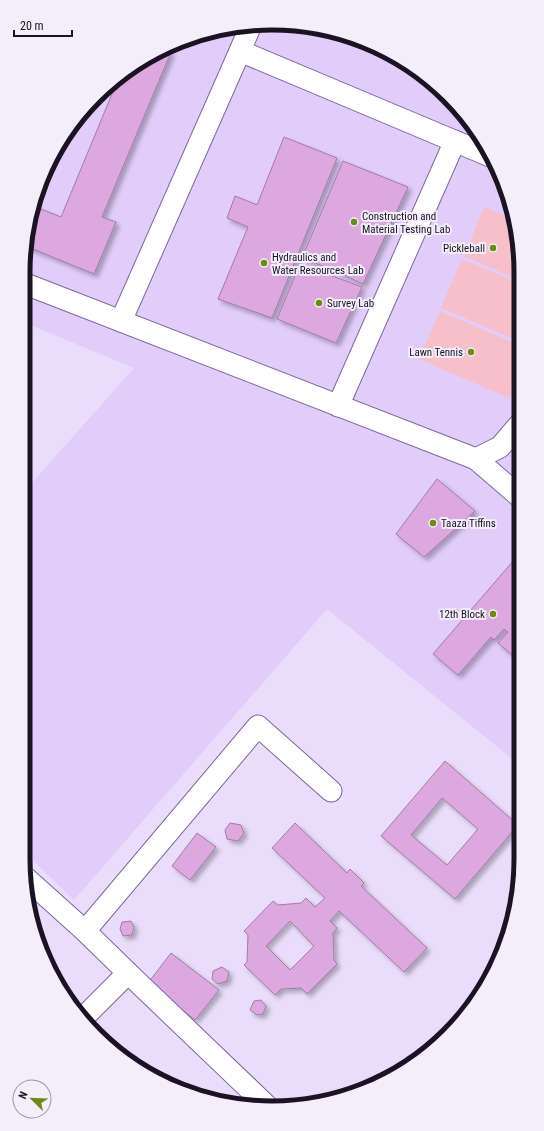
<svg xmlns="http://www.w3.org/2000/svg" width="544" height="1131" viewBox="0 0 544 1131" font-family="'Roboto Condensed',sans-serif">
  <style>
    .built { fill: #e1ccfa }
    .green { fill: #f7bfca }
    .building { fill: #dda7df; stroke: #a27ca3; fill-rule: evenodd; filter: url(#shadow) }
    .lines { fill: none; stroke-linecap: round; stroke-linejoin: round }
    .minor-casing { stroke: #7d6896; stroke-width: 23 }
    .minor { stroke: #fff; stroke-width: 21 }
    .poi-dot { fill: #6a8c11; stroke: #f3eef9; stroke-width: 1.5 }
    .labels { text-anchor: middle; stroke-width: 4; stroke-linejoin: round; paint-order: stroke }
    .poi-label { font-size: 11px; fill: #1b1324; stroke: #f3eef9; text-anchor: start }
    .rim { fill: none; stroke: #1b1324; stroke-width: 5 }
  </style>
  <defs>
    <filter id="shadow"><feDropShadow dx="3.5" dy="3.5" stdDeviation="2" flood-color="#0004"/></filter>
  </defs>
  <rect width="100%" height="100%" fill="#eaddfb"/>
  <path class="built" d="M 272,23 L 367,42 L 424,75 L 470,121 L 502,177 L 519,239 L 521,766 L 327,609 L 74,900 L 23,851 L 23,493 L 134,368 L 23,322 L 23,272 L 42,177 L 96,96 L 177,42 Z"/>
  <g class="green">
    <path d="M 484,207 L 513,219 L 519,239 L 519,280 L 464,256 Z"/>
    <path d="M 462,259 L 519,283 L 519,341 L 441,308 Z"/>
    <path d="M 440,311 L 519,345 L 519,374 L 509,398 L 419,359 Z"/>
  </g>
  <g class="building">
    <path d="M 165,50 L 171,52 L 102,217 L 116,222 L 94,274 L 28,247 L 36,207 L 61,217 L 117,82 Z"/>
    <path d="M 284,137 L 337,158 L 272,318 L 218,299 L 248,227 L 227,218 L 235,196 L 257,205 Z"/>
    <path d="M 343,161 L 408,187 L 363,284 L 333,270 L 302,258 Z"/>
    <path d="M 300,264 L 362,287 L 336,343 L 277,319 Z"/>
    <path d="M 437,479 L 475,511 L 424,557 L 396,534 Z"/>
    <path d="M 520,553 L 520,603 L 518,606 L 520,607 L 520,611 L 513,620 L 516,623 L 520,617 L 520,646 L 512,655 L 498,643 L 508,632 L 504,629 L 494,640 L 491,637 L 458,675 L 433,654 Z"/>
    <path d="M 445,761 L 518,825 L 455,899 L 381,836 ZM 442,798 L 478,829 L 447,865 L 411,835 Z"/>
    <path d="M 230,823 L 241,825 L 244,833 L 238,841 L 227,839 L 225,830 Z"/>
    <path d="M 295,823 L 347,873 L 350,869 L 364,883 L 361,886 L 427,948 L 404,972 L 339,911 L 330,921 L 337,928 L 333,933 L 334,960 L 337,964 L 307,994 L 301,988 L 281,989 L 275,995 L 244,965 L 247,962 L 248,935 L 244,931 L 273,901 L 278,905 L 301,903 L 306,898 L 315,907 L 325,898 L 272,848 ZM 290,921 L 314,946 L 290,970 L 266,946 Z"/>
    <path d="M 197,833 L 216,847 L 190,880 L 172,866 Z"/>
    <path d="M 131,921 L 134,927 L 132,935 L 123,936 L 120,929 L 122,922 Z"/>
    <path d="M 171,953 L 219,990 L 195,1020 L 148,983 Z"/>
    <path d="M 222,967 L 229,972 L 227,981 L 218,984 L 212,979 L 213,971 Z"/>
    <path d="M 261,1000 L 266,1006 L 263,1014 L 257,1015 L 250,1010 L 254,1001 Z"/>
  </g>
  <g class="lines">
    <defs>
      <g id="minor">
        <path d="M 240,51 L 250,27"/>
        <path d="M 23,283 L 476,459 L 500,447 L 519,425"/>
        <path d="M 121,321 L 240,51 L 490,156"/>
        <path d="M 338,406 L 455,141"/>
        <path d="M 476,459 L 520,497"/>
        <path d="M 26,878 L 85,931 L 128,973 L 83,1018"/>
        <path d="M 85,931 L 258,726 L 331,791"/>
        <path d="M 128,973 L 266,1105"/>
      </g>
    </defs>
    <use href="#minor" class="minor-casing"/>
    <use href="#minor" class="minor"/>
  </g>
  <g class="poi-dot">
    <circle cx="354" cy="222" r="4"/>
    <circle cx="493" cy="248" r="4"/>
    <circle cx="264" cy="263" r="4"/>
    <circle cx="319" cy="303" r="4"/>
    <circle cx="471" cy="352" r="4"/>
    <circle cx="433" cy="523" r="4"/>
    <circle cx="493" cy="614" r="4"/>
  </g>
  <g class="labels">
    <g class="poi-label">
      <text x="362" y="220">Construction and<tspan x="362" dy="13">Material Testing Lab</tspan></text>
      <text x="485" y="252" text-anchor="end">Pickleball</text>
      <text x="272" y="261">Hydraulics and<tspan x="272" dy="13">Water Resources Lab</tspan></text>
      <text x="327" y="307">Survey Lab</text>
      <text x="463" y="356" text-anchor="end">Lawn Tennis</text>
      <text x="441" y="527">Taaza Tiffins</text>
      <text x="485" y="618" text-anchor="end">12th Block</text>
    </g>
  </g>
  <path d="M0 0H544V1131H0ZM272 30H272A242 242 0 0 1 514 272V859A242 242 0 0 1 272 1101H272A242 242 0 0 1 30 859V272A242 242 0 0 1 272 30Z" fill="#f3eef9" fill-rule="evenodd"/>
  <path class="rim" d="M272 30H272A242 242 0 0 1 514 272V859A242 242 0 0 1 272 1101H272A242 242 0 0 1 30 859V272A242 242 0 0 1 272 30Z"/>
  <g transform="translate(32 1099) rotate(293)"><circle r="19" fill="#f3eef9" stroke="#9d96a4"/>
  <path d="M0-3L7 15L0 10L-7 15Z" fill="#6a8c11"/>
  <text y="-6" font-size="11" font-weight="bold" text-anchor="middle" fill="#1b1324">N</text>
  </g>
  <path d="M14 30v6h58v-6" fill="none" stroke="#1b1324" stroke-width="2"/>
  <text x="20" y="30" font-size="12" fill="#1b1324" stroke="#f3eef9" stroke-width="3" paint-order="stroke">20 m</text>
</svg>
